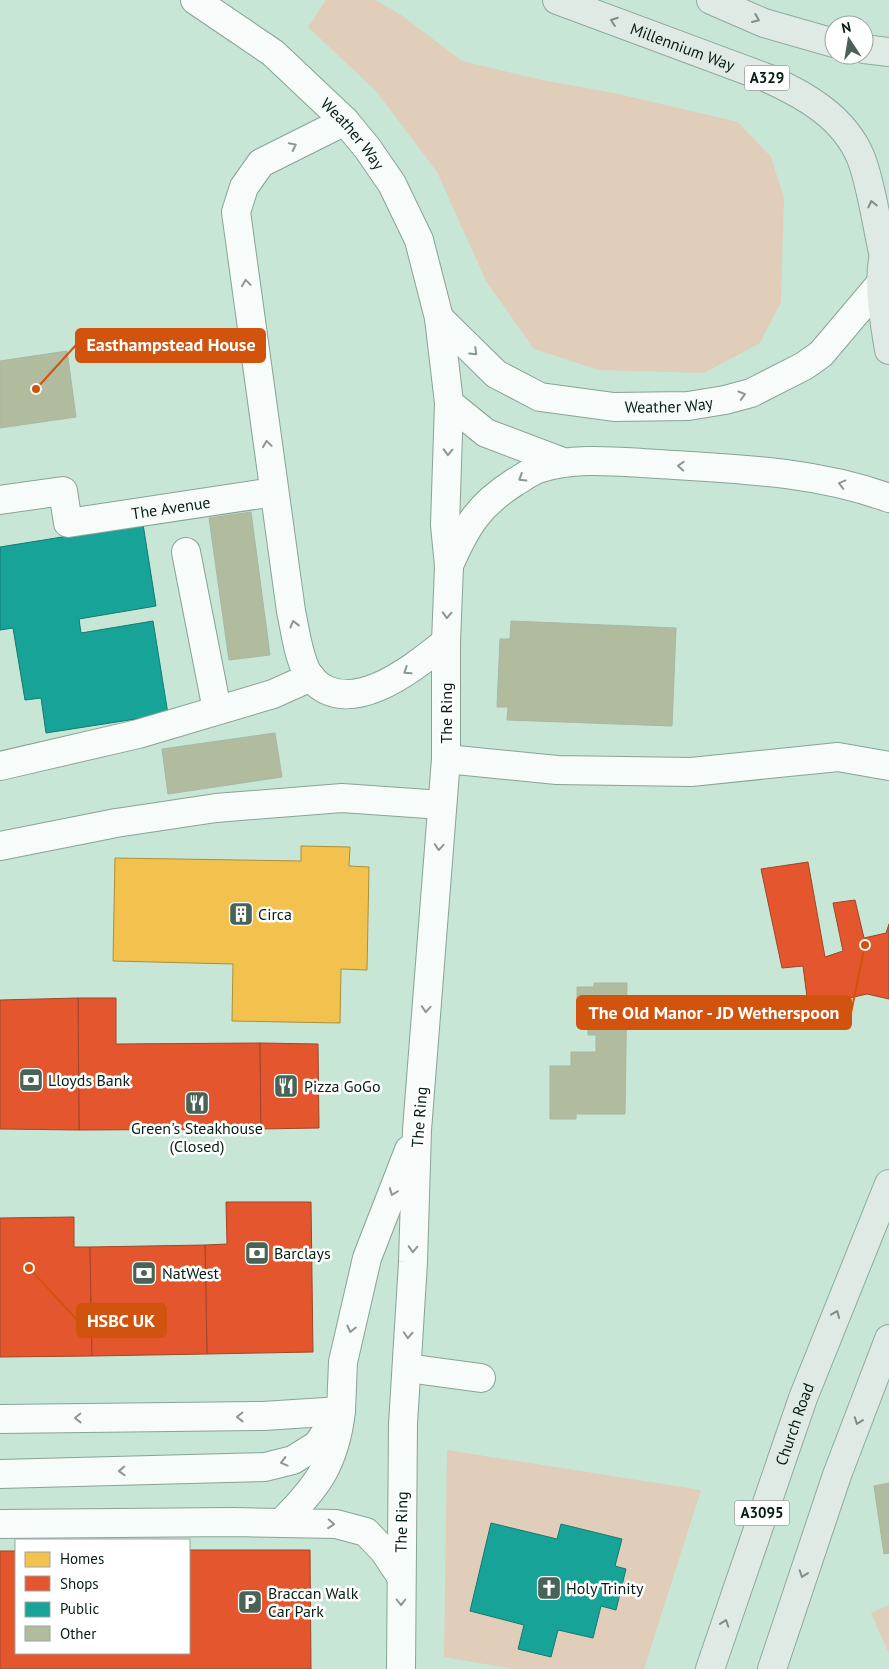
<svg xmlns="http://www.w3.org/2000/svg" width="889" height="1669" viewBox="0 0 889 1669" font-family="'PT Sans',sans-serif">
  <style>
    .green { fill: #e0ceba }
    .homes { fill: #f2c14e; stroke: #ab903c }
    .shops { fill: #e4572e; stroke: #a14626 }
    .public { fill: #17a398; stroke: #127b70 }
    .building { fill: #b1bc9f; stroke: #a9b6a4 }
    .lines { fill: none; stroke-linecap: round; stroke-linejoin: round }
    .minor-casing { stroke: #8aa296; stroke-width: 30 }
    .major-casing { stroke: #8eaa9c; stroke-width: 30 }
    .minor { stroke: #f7fbf9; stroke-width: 28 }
    .major { stroke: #dfeae4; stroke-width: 28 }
    .oneway { stroke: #7d8e86 }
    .oneway2 { stroke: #8b9791 }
    .labels { text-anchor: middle; stroke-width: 5; stroke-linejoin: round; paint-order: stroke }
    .shield { fill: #fff; stroke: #516159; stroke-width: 1 }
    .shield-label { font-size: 15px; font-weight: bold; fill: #061d12 }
    .street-label { font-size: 16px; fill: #061d12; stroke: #fff }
    .poi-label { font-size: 16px; fill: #061d12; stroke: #fff; text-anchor: start }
    .leader { fill: none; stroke: #d1530d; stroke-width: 2 }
    .callout-dot { fill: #d1530d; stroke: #fff; stroke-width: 2 }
    .callout { fill: #d1530d; stroke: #d1530d; stroke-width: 2 }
    .callout-label { font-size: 18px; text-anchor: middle; font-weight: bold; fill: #fff }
  </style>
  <rect width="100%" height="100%" fill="#c7e6d6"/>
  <g class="green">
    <path d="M 326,0 L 375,0 L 400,14 L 462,61 L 542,80 L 614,93 L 738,122 L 771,157 L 784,198 L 781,302 L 760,343 L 704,373 L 599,370 L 534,349 L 486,281 L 437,172 L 376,91 L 308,27 Z"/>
    <path d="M 447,1450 L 701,1490 L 644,1669 L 513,1669 L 444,1657 Z"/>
    <path d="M 889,1605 L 889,1654 L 871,1613 Z"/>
  </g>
  <path class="homes" d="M 301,846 L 350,847 L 349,866 L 369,867 L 367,970 L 341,969 L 340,1023 L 232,1021 L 233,964 L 113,961 L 115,858 L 301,861 Z"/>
  <g class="shops">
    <path d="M 808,862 L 825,957 L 843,951 L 833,903 L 855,900 L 864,938 L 886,933 L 889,924 L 889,999 L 867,994 L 845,999 L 850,1017 L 834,1020 L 832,1001 L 808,1005 L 803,966 L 782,968 L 761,869 Z"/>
    <path d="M 78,998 L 116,998 L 116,1044 L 260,1043 L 261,1129 L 79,1130 Z"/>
    <path d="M 78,998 L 79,1130 L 0,1129 L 0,1000 Z"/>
    <path d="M 260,1043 L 318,1044 L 319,1128 L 261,1129 Z"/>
    <path d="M 226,1202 L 311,1202 L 313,1352 L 207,1354 L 205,1245 L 227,1244 Z"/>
    <path d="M 74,1217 L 74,1247 L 90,1247 L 92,1356 L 0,1357 L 0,1218 Z"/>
    <path d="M 205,1245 L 207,1354 L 92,1356 L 90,1247 Z"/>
    <path d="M 189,1550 L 310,1550 L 311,1669 L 0,1669 L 0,1551 L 16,1551 L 16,1653 L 189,1653 Z"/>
  </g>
  <g class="public">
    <path d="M 143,524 L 156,606 L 79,619 L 81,633 L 153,621 L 168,714 L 46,733 L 41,698 L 25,700 L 13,628 L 0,630 L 0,547 Z"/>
    <path d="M 491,1523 L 557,1539 L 561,1524 L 622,1539 L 615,1566 L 626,1569 L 616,1610 L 601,1606 L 593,1638 L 558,1630 L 551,1657 L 518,1649 L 524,1625 L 470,1611 Z"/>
  </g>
  <g class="building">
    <path d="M 67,351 L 76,417 L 0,428 L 0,361 Z"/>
    <path d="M 251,512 L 270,655 L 229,660 L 209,518 Z"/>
    <path d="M 511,621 L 676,628 L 672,726 L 507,720 L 508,707 L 497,707 L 500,639 L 510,639 Z"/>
    <path d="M 275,733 L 282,777 L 168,794 L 162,749 Z"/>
    <path d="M 594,983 L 627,983 L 625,1114 L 576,1114 L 576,1119 L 550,1119 L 550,1066 L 571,1066 L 571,1052 L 596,1052 L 596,1035 L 588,1035 L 588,1013 L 577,1013 L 577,987 L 594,987 Z"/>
    <path d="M 889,1483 L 889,1553 L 884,1554 L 874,1486 Z"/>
  </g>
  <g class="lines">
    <defs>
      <g id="minor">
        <path id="s1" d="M 195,0 L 273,53 L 345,121 L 368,149 L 392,184 L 419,240 L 439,318 L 449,403 L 445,525 L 449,566 L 446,642 L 446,759 L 417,1130 L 413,1262 L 403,1424 L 401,1669"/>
        <path d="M 345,121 L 261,163 L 244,187 L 236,212 L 291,611 C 295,629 299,664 311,678 C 349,721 413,668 446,642"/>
        <path id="s2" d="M 439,318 L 496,374 L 540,397 L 614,407 L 688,406 L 725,400 L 751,393 L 804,366 L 821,354 L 881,283"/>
        <path d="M 449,403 L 486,433 L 563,462"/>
        <path id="s3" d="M 0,500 L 63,491 L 68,523 L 274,492"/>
        <path d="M 186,552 L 217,710"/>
        <path d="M 450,563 C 467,525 479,505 515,482 C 522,478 530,472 538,469 C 574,456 620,462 658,464 C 737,469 814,471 889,498"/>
        <path d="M 446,759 L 557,770 L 691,772 L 838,757 L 889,766"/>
        <path d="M 0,766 L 138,734 L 273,694 L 311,677"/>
        <path d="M 0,846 L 116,823 L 216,808 L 342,798 L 442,805"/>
        <path d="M 407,1368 L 481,1378"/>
        <path d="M 0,1419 L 263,1416 L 341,1411 C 335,1463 318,1486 282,1522"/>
        <path d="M 0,1474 L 265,1467 L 293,1460 L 317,1445 L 341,1411 L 343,1362 L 367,1258 L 409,1150"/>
        <path d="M 0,1524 L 233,1522 L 336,1524 L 366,1532 L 384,1551 L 400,1575"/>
      </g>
      <g id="major">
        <path id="s4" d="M 557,0 L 767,78 C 805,95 844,117 861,158 C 872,187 876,222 883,252"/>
        <path d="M 711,0 L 764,23 L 834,43"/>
        <path d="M 864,49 L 889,52"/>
        <path d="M 889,237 C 875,272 883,313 889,350"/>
        <path id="s5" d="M 710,1669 L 803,1398 L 889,1184"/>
        <path d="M 772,1669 L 837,1475 L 889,1339"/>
      </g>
    </defs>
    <use href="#minor" class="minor-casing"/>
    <use href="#major" class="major-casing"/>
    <use href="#minor" class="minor"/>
    <use href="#major" class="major"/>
  </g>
  <defs><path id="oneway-chevron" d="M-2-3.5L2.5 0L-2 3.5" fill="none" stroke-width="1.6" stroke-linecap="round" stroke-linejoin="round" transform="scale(1.25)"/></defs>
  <g class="oneway">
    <use href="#oneway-chevron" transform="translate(756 19) rotate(23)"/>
    <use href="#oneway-chevron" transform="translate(614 21) rotate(-160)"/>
    <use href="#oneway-chevron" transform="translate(872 204) rotate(-103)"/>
    <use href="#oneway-chevron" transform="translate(836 1314) rotate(-68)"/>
    <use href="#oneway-chevron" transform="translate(858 1421) rotate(110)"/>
    <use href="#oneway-chevron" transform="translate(803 1574) rotate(109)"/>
    <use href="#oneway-chevron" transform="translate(725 1623) rotate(-71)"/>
  </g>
  <g class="oneway2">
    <use href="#oneway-chevron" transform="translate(293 146) rotate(-26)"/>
    <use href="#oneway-chevron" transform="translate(246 283) rotate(-98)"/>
    <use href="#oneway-chevron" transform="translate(474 352) rotate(44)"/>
    <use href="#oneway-chevron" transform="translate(742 395) rotate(-16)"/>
    <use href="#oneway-chevron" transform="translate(267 444) rotate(-98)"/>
    <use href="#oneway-chevron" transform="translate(448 452) rotate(92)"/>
    <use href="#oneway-chevron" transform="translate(681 466) rotate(-177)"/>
    <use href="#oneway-chevron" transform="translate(522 478) rotate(148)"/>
    <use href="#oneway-chevron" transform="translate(842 484) rotate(-165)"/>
    <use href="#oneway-chevron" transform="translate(447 615) rotate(92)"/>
    <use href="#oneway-chevron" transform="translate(294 624) rotate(-104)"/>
    <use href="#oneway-chevron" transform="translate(407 671) rotate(147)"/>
    <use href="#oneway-chevron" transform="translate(439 847) rotate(94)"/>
    <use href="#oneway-chevron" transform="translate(426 1009) rotate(94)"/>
    <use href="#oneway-chevron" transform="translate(393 1192) rotate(111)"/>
    <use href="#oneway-chevron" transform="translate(413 1249) rotate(92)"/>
    <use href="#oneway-chevron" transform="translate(351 1329) rotate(103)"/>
    <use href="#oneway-chevron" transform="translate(408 1335) rotate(93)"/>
    <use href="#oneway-chevron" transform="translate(240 1417) rotate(179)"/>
    <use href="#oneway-chevron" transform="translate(78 1418) rotate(179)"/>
    <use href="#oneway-chevron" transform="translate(284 1462) rotate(165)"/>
    <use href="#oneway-chevron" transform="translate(122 1471) rotate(178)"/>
    <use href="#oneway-chevron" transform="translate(331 1524) rotate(4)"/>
    <use href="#oneway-chevron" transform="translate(401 1602) rotate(90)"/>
  </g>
  <defs>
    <symbol id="building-square" viewBox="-11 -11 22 22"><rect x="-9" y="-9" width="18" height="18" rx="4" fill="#4a6357" stroke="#fff"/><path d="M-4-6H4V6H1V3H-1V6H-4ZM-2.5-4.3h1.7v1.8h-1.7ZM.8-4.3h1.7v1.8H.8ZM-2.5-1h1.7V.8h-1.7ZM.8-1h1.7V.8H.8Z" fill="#fff"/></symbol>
    <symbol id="bank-square" viewBox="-11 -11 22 22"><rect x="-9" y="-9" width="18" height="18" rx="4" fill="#4a6357" stroke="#fff"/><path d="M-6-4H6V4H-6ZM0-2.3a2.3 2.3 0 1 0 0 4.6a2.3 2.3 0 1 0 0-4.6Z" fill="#fff"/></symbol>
    <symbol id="restaurant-square" viewBox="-11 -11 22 22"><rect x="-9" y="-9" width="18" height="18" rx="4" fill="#4a6357" stroke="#fff"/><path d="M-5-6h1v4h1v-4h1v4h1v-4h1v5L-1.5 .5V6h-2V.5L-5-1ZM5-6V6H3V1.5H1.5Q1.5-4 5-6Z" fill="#fff"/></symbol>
    <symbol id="church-square" viewBox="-11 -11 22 22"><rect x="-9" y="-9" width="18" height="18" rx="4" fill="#4a6357" stroke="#fff"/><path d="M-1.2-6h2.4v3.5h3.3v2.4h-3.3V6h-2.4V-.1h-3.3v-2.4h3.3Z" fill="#fff"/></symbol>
    <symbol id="parking-square" viewBox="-11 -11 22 22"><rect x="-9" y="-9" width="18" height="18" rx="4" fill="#4a6357" stroke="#fff"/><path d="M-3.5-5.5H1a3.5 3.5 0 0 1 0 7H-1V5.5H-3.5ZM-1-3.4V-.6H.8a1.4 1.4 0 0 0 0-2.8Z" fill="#fff"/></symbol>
  </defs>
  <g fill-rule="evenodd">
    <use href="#building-square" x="227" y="900" width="28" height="28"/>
    <use href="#bank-square" x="17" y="1066" width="28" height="28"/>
    <use href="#restaurant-square" x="272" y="1072" width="28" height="28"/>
    <use href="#restaurant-square" x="183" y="1089" width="28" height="28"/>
    <use href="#bank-square" x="243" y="1239" width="28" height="28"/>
    <use href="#bank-square" x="130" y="1259" width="28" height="28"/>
    <use href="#church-square" x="535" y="1574" width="28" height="28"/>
    <use href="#parking-square" x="236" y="1588" width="28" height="28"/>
  </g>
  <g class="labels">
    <g class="shield">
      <rect x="744.5" y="65.5" width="45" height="25" rx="4"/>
      <rect x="734.5" y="1500.5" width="55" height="25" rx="4"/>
    </g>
    <g class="shield-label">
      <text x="767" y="83">A329</text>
      <text x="762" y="1518">A3095</text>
    </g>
    <g class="street-label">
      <text dy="6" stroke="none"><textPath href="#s4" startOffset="134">Millennium Way</textPath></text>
      <text dy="6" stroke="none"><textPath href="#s1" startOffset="208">Weather Way</textPath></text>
      <text dy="6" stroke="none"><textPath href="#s2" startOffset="259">Weather Way</textPath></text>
      <text dy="6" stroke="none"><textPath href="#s3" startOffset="200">The Avenue</textPath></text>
      <text transform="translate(446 713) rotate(-90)" y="6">The Ring</text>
      <text transform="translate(419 1117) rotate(-86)" y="6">The Ring</text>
      <text dy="6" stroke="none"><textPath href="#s5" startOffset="259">Church Road</textPath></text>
      <text transform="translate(401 1522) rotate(-89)" y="6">The Ring</text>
    </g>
    <g class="poi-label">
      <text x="258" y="920">Circa</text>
      <text x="48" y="1086">Lloyds Bank</text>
      <text x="304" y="1092">Pizza GoGo</text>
      <text x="197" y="1134" text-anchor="middle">Green's Steakhouse<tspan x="197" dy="18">(Closed)</tspan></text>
      <text x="274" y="1259">Barclays</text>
      <text x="162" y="1279">NatWest</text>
      <text x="566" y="1594">Holy Trinity</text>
      <text x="268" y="1599">Braccan Walk<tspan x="268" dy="18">Car Park</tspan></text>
    </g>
  </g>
  <path class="leader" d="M36 389L76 345M865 945L851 1013M29 1268L77 1320"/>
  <g class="callout-dot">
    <circle cx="36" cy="389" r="5"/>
    <circle cx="865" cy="945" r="5"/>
    <circle cx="29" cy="1268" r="5"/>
  </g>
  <g class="callout">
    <rect x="76" y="329" width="189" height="33" rx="5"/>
    <rect x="577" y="996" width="274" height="33" rx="5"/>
    <rect x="77" y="1304" width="89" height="33" rx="5"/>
  </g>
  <g class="callout-label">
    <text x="171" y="351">Easthampstead House</text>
    <text x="714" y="1019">The Old Manor - JD Wetherspoon</text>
    <text x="121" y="1327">HSBC UK</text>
  </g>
  <rect x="15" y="1539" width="175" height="115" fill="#ffffff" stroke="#9ba5a0"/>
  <rect x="25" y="1552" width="25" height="15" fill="#f2c14e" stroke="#9ba5a0"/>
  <text x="60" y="1564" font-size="15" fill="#061d12">Homes</text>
  <rect x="25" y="1576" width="25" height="15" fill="#e4572e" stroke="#9ba5a0"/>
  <text x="60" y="1589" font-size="15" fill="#061d12">Shops</text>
  <rect x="25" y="1602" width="25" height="15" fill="#17a398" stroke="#9ba5a0"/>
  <text x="60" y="1614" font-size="15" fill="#061d12">Public</text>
  <rect x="25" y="1626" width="25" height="15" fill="#b1bc9f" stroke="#9ba5a0"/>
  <text x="60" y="1639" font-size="15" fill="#061d12">Other</text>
  <g transform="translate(849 40) rotate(348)"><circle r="24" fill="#ffffff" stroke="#9ba5a0"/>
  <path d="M0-4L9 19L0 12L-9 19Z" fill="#4a6357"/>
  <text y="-8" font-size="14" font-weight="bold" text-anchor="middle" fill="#061d12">N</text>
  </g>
</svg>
